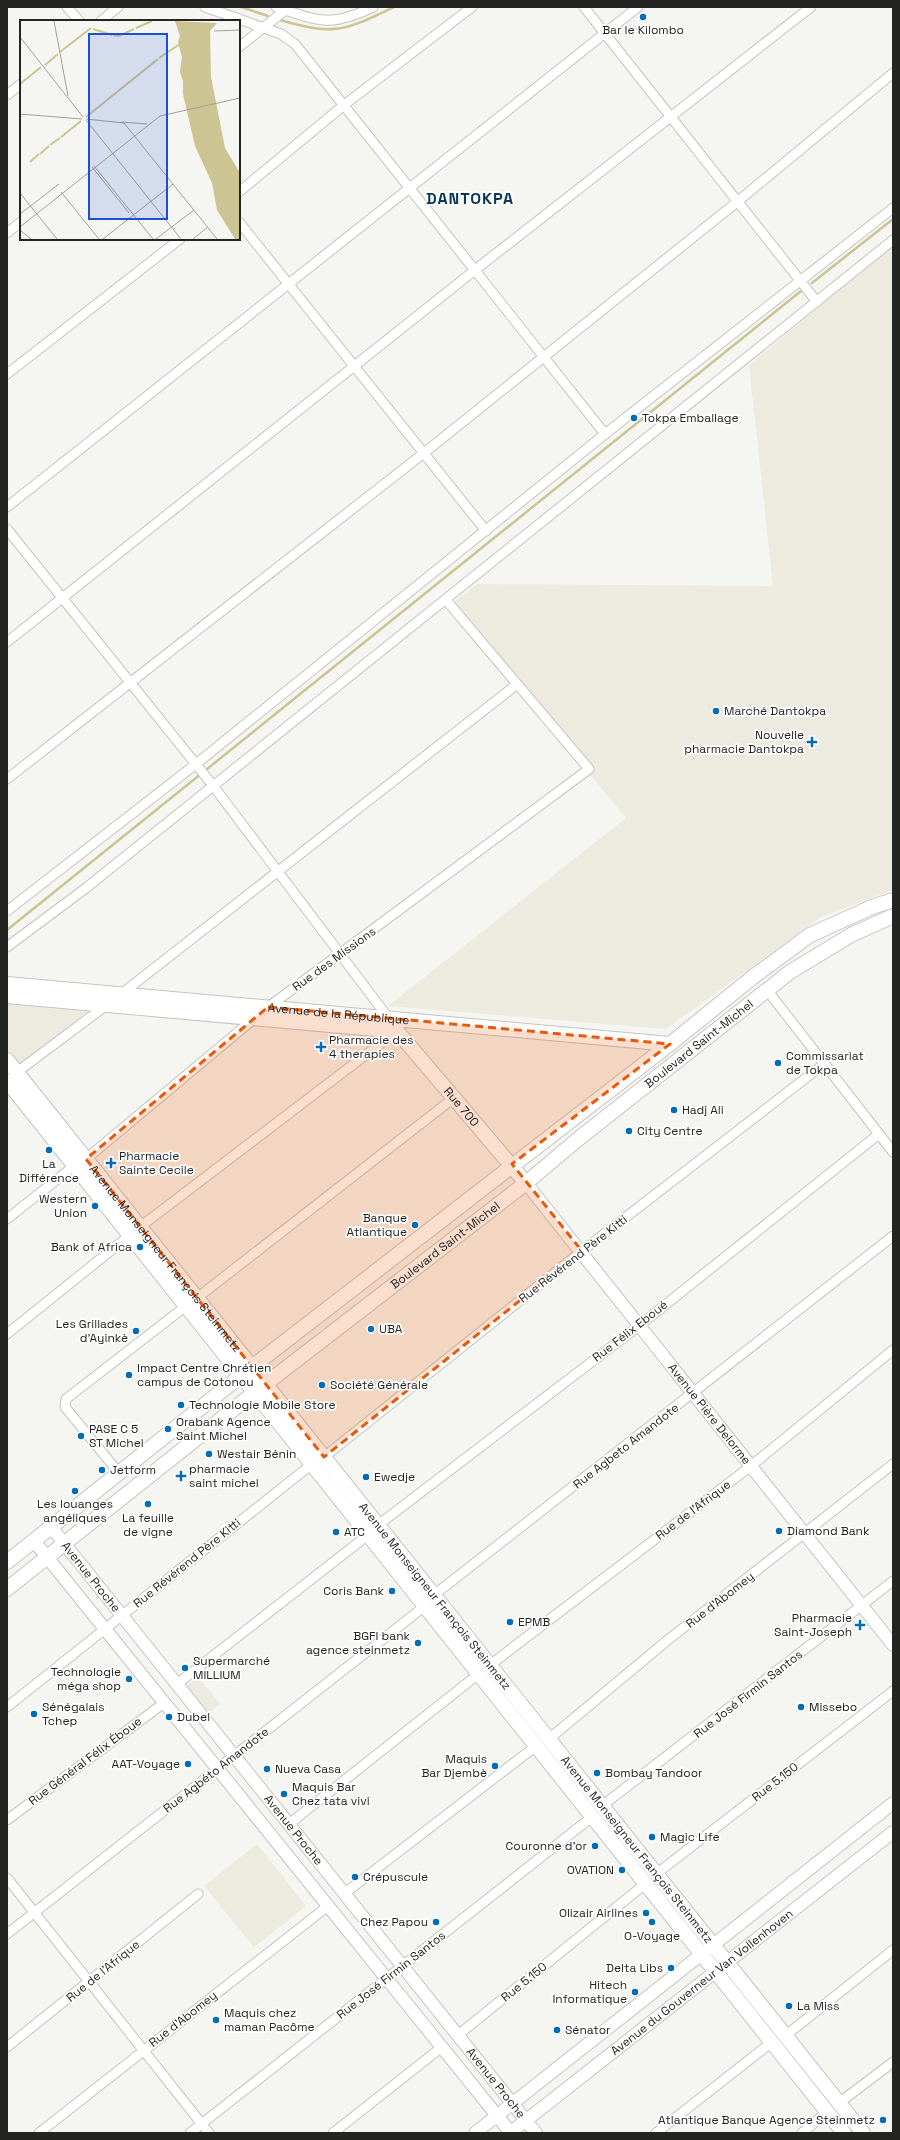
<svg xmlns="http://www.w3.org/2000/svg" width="900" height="2140" viewBox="0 0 900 2140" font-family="'Space Grotesk',sans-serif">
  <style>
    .built { fill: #edebe0 }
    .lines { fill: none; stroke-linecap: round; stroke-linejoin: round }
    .stream { stroke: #cdc493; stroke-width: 2.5 }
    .street-casing { stroke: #c5c4c1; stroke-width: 11 }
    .secondary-casing { stroke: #c5c4c1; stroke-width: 14 }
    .primary-casing { stroke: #c5c4c1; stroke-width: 16 }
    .street { stroke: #fff; stroke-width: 9 }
    .secondary { stroke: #fff; stroke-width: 12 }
    .primary { stroke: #fff; stroke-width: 14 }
    .marked { fill: #e8590c; fill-opacity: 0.2; stroke: #e8590c; stroke-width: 3; stroke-dasharray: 8 5; stroke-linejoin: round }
    .poi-dot { fill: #026cb7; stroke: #fff; stroke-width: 1.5 }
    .labels { text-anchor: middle; stroke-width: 3.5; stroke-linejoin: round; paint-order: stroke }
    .poi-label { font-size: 12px; fill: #242422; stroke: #fff; text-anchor: start }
    .street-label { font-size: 12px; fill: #242422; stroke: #fff }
    .district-label { font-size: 16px; font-weight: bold; letter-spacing: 1px; fill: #0c375c; stroke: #fff }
    .inset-river { fill: none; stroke: #cdc493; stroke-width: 2 }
    .inset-road { fill: none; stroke: #a1a19e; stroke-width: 1 }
    .view { fill: #1d4ed8; fill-opacity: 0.15; stroke: #1d4ed8; stroke-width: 2 }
    .inset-edge { fill: none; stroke: #242422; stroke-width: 2 }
  </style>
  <rect width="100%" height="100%" fill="#f5f5f1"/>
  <g class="built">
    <path d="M 893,245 L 893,890 L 821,917 L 666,1029 L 388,1006 L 626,818 L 450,605 L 477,584 L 773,586 L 749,365 Z"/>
    <path d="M 7,1001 L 91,1009 L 20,1065 L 7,1049 Z"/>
    <path d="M 198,1677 L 220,1704 L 206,1715 L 184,1688 Z"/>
    <path d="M 257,1844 L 306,1906 L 254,1947 L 204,1886 Z"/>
  </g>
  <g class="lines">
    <g class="stream">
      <path d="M 241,7 L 268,16"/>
      <path d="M 280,20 C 335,36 344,31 394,7"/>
      <path d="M 812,283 L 893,219"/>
      <path d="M 7,930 L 801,291"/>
    </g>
    <defs>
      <g id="street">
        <path d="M 67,7 L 79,21"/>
        <path d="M 205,7 L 281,34 L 295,44 L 605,434"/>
        <path d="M 276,7 C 319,21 330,28 373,7"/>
        <path d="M 584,7 L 817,302"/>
        <path d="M 101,21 L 118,7"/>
        <path d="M 239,47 L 288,8"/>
        <path d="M 7,95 L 21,84"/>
        <path d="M 239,192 L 344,105 L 472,7"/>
        <path d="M 239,222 L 486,531"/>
        <path d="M 7,233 L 21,222"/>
        <path d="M 7,374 L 180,239"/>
        <path d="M 7,507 L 638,7"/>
        <path d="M 7,529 L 211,783 L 390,1020"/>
        <path d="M 7,642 L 475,270 L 811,7"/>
        <path d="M 7,779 L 424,453 L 737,202 L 893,73"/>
        <path d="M 7,911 L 196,764 L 605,434 L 893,208"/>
        <path d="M 7,947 L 86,888 L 893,240"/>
        <path d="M 767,990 L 893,1152"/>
        <path d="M 120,995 L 516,685"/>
        <path d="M 267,1008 L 589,769 L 446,600"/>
        <path d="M 17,1072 L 108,1004"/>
        <path d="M 86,1159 L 256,1017"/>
        <path d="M 7,1219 L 74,1166"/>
        <path d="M 197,1298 L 455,1097"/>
        <path d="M 7,1334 L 140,1227 L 397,1031"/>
        <path d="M 324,1457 L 582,1251 L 824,1064"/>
        <path d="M 119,1473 L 65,1407 L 66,1399 L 186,1306"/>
        <path d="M 378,1525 L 640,1325 L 879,1134"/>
        <path d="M 434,1595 L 893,1236"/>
        <path d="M 177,1684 L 368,1535"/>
        <path d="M 7,1707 L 312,1464"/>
        <path d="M 549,1739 L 669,1639 L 893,1464"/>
        <path d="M 602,1806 L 893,1581"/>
        <path d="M 7,1820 L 164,1703"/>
        <path d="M 289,1824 L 490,1665 L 751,1466 L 893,1350"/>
        <path d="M 656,1874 L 893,1691"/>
        <path d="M 7,1878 L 209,2133"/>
        <path d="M 345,1893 L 536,1746"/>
        <path d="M 7,1934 L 425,1606"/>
        <path d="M 458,2035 L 645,1884"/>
        <path d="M 785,2036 L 893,1950"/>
        <path d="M 7,2047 L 198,1894"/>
        <path d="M 839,2103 L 893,2062"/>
        <path d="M 39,2133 L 328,1906"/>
        <path d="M 190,2133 L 592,1817"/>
        <path d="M 333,2133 L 442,2047"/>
        <path d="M 656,2133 L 772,2042"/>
        <path d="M 802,2133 L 827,2112"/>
      </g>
      <g id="secondary">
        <path id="s1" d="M 526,1183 L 893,1645"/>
        <path id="s2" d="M 51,1527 L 536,2133"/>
        <path d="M 34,1541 L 511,2133"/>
        <path d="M 475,2133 L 893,1803"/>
        <path id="s3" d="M 510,2133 L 893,1832"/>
      </g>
      <g id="primary">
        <path id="s4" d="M 7,984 L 670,1044"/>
        <path id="s5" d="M 7,996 L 397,1031 L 526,1183"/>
        <path id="s6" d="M 7,1060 L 863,2133"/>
        <path d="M 7,1081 L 844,2133"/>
        <path d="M 7,1562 L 252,1367 L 670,1044 L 753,977 L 810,935 L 872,907 L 893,900"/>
        <path id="s7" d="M 7,1589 L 255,1392 L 526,1183 L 577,1140 L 790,972 L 851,935 L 893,916"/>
      </g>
    </defs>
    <use href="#street" class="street-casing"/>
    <use href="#secondary" class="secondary-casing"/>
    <use href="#primary" class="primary-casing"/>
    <use href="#street" class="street"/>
    <use href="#secondary" class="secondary"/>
    <use href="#primary" class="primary"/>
  </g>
  <path class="marked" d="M 268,1007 L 670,1044 L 512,1164 L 582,1251 L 324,1457 L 86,1159 Z"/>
  <g class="poi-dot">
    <circle cx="643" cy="17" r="4"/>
    <circle cx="634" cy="418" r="4"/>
    <circle cx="716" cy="711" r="4"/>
    <path d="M810 736h4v4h4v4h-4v4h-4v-4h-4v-4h4z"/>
    <path d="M319 1041h4v4h4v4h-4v4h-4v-4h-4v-4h4z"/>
    <circle cx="778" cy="1063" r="4"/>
    <circle cx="674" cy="1110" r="4"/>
    <circle cx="629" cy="1131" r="4"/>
    <circle cx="49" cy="1150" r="4"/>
    <path d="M109 1157h4v4h4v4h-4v4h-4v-4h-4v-4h4z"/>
    <circle cx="95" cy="1206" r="4"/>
    <circle cx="415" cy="1225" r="4"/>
    <circle cx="140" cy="1247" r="4"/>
    <circle cx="371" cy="1329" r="4"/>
    <circle cx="136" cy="1331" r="4"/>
    <circle cx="129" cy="1375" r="4"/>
    <circle cx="322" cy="1385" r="4"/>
    <circle cx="181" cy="1405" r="4"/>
    <circle cx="168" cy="1429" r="4"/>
    <circle cx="81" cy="1436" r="4"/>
    <circle cx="209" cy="1454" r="4"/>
    <circle cx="102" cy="1470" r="4"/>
    <path d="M179 1470h4v4h4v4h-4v4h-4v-4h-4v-4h4z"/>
    <circle cx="366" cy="1477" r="4"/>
    <circle cx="75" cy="1491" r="4"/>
    <circle cx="148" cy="1504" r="4"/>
    <circle cx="779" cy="1531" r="4"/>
    <circle cx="336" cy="1532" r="4"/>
    <circle cx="392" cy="1591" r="4"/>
    <circle cx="510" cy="1622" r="4"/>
    <path d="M858 1619h4v4h4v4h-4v4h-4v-4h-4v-4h4z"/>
    <circle cx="418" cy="1643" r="4"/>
    <circle cx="185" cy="1668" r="4"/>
    <circle cx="129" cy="1679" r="4"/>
    <circle cx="801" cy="1707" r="4"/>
    <circle cx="34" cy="1714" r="4"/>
    <circle cx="169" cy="1717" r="4"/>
    <circle cx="188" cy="1764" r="4"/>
    <circle cx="495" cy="1766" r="4"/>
    <circle cx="267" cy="1769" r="4"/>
    <circle cx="597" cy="1773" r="4"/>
    <circle cx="284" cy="1794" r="4"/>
    <circle cx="652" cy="1837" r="4"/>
    <circle cx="595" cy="1846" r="4"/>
    <circle cx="622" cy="1870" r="4"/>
    <circle cx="355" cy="1877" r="4"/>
    <circle cx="646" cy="1913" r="4"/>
    <circle cx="436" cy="1922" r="4"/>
    <circle cx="652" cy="1922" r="4"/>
    <circle cx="671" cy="1968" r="4"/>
    <circle cx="635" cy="1992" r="4"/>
    <circle cx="789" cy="2006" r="4"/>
    <circle cx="216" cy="2020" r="4"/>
    <circle cx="557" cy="2030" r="4"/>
    <circle cx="883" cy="2120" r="4"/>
  </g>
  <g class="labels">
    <g class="poi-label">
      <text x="643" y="34" text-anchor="middle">Bar le Kilombo</text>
      <text x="642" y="422">Tokpa Emballage</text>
      <text x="724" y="715">Marché Dantokpa</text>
      <text x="804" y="739" text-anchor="end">Nouvelle<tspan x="804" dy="14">pharmacie Dantokpa</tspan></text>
      <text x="329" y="1044">Pharmacie des<tspan x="329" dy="14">4 therapies</tspan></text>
      <text x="786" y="1060">Commissariat<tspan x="786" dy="14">de Tokpa</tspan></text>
      <text x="682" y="1114">Hadj Ali</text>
      <text x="637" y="1135">City Centre</text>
      <text x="119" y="1160">Pharmacie<tspan x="119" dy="14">Sainte Cecile</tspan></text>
      <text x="49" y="1168" text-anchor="middle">La<tspan x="49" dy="14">Différence</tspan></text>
      <text x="87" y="1203" text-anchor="end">Western<tspan x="87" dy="14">Union</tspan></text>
      <text x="407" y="1222" text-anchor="end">Banque<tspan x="407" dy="14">Atlantique</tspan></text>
      <text x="132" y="1251" text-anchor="end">Bank of Africa</text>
      <text x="128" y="1328" text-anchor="end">Les Grillades<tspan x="128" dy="14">d'Ayinkè</tspan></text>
      <text x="379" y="1333">UBA</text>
      <text x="137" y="1372">Impact Centre Chrétien<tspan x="137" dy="14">campus de Cotonou</tspan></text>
      <text x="330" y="1389">Société Générale</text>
      <text x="189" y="1409">Technologie Mobile Store</text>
      <text x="176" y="1426">Orabank Agence<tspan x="176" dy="14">Saint Michel</tspan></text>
      <text x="89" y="1433">PASE C 5<tspan x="89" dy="14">ST Michel</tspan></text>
      <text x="217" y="1458">Westair Bénin</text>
      <text x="189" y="1473">pharmacie<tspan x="189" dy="14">saint michel</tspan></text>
      <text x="110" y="1474">Jetform</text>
      <text x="374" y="1481">Ewedje</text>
      <text x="75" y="1508" text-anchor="middle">Les louanges<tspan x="75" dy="14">angéliques</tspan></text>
      <text x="148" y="1522" text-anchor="middle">La feuille<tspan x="148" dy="14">de vigne</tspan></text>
      <text x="787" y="1535">Diamond Bank</text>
      <text x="344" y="1536">ATC</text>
      <text x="384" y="1595" text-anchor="end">Coris Bank</text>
      <text x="852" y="1622" text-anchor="end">Pharmacie<tspan x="852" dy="14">Saint-Joseph</tspan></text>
      <text x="518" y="1626">EPMB</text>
      <text x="410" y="1640" text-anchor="end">BGFI bank<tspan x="410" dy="14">agence steinmetz</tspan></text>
      <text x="193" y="1665">Supermarché<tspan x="193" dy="14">MILLIUM</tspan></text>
      <text x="121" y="1676" text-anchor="end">Technologie<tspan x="121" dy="14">méga shop</tspan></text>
      <text x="42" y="1711">Sénégalais<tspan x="42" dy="14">Tchep</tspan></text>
      <text x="809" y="1711">Missebo</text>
      <text x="177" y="1721">Dubel</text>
      <text x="487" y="1763" text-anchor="end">Maquis<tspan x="487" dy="14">Bar Djembè</tspan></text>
      <text x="180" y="1768" text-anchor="end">AAT-Voyage</text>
      <text x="275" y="1773">Nueva Casa</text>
      <text x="605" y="1777">Bombay Tandoor</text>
      <text x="292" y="1791">Maquis Bar<tspan x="292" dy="14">Chez tata vivi</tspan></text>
      <text x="660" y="1841">Magic Life</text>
      <text x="587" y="1850" text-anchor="end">Couronne d'or</text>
      <text x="614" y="1874" text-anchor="end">OVATION</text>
      <text x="363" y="1881">Crépuscule</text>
      <text x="638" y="1917" text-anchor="end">Olizair Airlines</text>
      <text x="428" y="1926" text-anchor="end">Chez Papou</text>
      <text x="652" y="1940" text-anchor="middle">O-Voyage</text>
      <text x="663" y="1972" text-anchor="end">Delta Libs</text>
      <text x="627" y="1989" text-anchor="end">Hitech<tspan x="627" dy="14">Informatique</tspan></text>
      <text x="797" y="2010">La Miss</text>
      <text x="224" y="2017">Maquis chez<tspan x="224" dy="14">maman Pacôme</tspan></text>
      <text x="565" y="2034">Sénator</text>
      <text x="875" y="2124" text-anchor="end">Atlantique Banque Agence Steinmetz</text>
    </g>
    <g class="street-label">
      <text transform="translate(334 959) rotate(-36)" y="4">Rue des Missions</text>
      <text dy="4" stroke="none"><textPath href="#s4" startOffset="333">Avenue de la République</textPath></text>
      <text dy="4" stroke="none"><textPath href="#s7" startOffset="881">Boulevard Saint-Michel</textPath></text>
      <text dy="4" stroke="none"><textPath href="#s5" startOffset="491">Rue 700</textPath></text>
      <text dy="4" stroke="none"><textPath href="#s7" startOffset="557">Boulevard Saint-Michel</textPath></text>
      <text dy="4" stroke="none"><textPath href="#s6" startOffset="254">Avenue Monseigneur François Steinmetz</textPath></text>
      <text transform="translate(573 1259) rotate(-38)" y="4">Rue Révérend Père Kitti</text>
      <text transform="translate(630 1331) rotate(-38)" y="4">Rue Félix Eboué</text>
      <text dy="4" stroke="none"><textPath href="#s1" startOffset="295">Avenue Pière Delorme</textPath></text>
      <text transform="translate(626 1446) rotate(-38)" y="4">Rue Agbeto Amandote</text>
      <text transform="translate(693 1510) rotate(-37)" y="4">Rue de l'Afrique</text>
      <text transform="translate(187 1563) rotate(-39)" y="4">Rue Révérend Père Kitti</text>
      <text dy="4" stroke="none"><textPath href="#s2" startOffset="64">Avenue Proche</textPath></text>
      <text dy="4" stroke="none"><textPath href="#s6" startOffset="686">Avenue Monseigneur François Steinmetz</textPath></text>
      <text transform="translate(720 1600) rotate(-38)" y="4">Rue d'Abomey</text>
      <text transform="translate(748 1694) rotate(-38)" y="4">Rue José Firmin Santos</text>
      <text transform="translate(85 1761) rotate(-37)" y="4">Rue Général Félix Éboue</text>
      <text transform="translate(216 1770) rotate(-38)" y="4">Rue Agbéto Amandote</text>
      <text transform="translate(775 1782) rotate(-38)" y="4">Rue 5.150</text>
      <text dy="4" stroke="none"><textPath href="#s2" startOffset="388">Avenue Proche</textPath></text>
      <text dy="4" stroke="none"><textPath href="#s6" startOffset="1010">Avenue Monseigneur François Steinmetz</textPath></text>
      <text transform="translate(103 1971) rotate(-39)" y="4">Rue de l'Afrique</text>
      <text transform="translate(391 1975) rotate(-38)" y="4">Rue José Firmin Santos</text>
      <text transform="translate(524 1982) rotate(-39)" y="4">Rue 5.150</text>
      <text dy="4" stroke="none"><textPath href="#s3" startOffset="244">Avenue du Gouverneur Van Vollenhoven</textPath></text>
      <text transform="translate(183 2019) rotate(-38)" y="4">Rue d'Abomey</text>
      <text dy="4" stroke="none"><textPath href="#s2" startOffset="712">Avenue Proche</textPath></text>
    </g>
    <g class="district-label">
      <text x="470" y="204">DANTOKPA</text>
    </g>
  </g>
  <g transform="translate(20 20)">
    <rect width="220" height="220" fill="#f5f5f1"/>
    <path d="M 155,1 L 197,3 L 190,11 L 191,57 L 205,128 L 220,153 L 220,219 L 215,219 L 197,190 L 192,163 L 175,126 L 163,74 L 163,61 L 160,52 L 162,37 L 158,22 L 160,16 Z" fill="#cdc493"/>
    <path class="inset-river" d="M 116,8 L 132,1M 73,9 L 92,15M 93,15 L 99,16 L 114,9M 40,32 L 71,8M 139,38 L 160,24M 25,45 L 38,34M 0,64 L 21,47M 66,97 L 138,39M 41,117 L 61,101M 30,125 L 40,118M 20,134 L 29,126M 10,142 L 19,134"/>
    <path class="inset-road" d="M 34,1 L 48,76M 194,11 L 220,10M 0,17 L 63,97M 0,94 L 62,99M 66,99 L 104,103 L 197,219M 66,100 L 161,219M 101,102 L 127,104M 74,146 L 133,219M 72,147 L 109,193M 41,172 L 79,219M 0,173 L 16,193M 16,193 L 37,219M 0,194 L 39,164M 0,207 L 140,96 L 220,78M 0,210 L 11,219M 83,219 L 153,164M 136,219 L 174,190M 173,219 L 188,207"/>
    <path class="view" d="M 69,14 L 147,14 L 147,199 L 69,199 Z"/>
    <rect width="220" height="220" class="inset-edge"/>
  </g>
  <rect width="900" height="2140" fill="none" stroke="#242422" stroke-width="16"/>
</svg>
